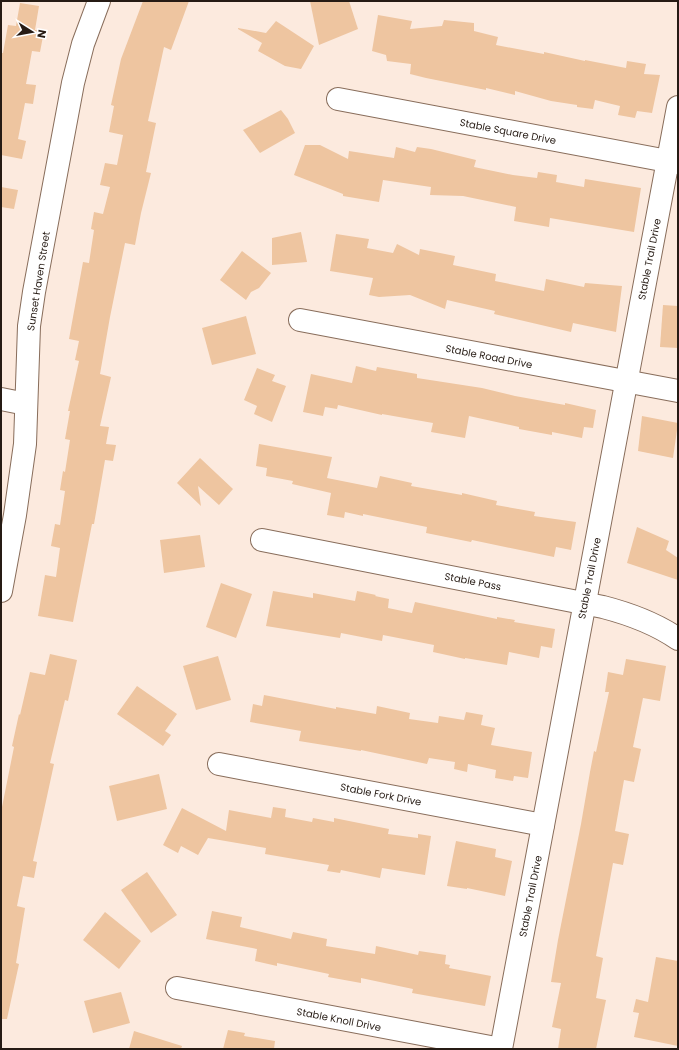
<svg xmlns="http://www.w3.org/2000/svg" width="679" height="1050" viewBox="0 0 679 1050" font-family="Poppins,sans-serif">
  <style>
    .building { fill: #eec5a0 }
    .lines { fill: none; stroke-linecap: round; stroke-linejoin: round }
    .minor-casing { stroke: #886d5b; stroke-width: 24 }
    .minor { stroke: #fff; stroke-width: 22 }
    .labels { text-anchor: middle; stroke-width: 4; stroke-linejoin: round; paint-order: stroke }
    .street-label { font-size: 10px; fill: #261b14; stroke: #fff }
  </style>
  <rect width="100%" height="100%" fill="#fceade"/>
  <g class="building">
    <path d="M 143,1 L 189,1 L 171,50 L 164,47 L 148,121 L 156,123 L 146,172 L 151,173 L 141,213 L 135,245 L 125,243 L 110,317 L 100,374 L 111,377 L 100,426 L 109,427 L 106,444 L 116,445 L 113,461 L 105,460 L 94,524 L 92,524 L 73,622 L 38,616 L 45,575 L 56,577 L 60,548 L 51,546 L 55,524 L 60,525 L 65,491 L 60,490 L 63,471 L 65,472 L 70,440 L 65,439 L 70,411 L 68,411 L 79,361 L 75,360 L 79,341 L 69,339 L 83,262 L 89,263 L 94,230 L 91,229 L 94,212 L 103,214 L 110,187 L 100,185 L 105,163 L 117,165 L 123,135 L 109,132 L 114,106 L 111,105 L 121,59 Z"/>
    <path d="M 310,1 L 349,1 L 358,29 L 319,45 Z"/>
    <path d="M 20,3 L 39,6 L 35,30 L 44,31 L 40,52 L 32,51 L 26,84 L 36,85 L 33,104 L 25,103 L 18,139 L 26,141 L 22,159 L 1,155 L 1,53 L 3,53 L 8,25 L 16,26 Z"/>
    <path d="M 378,15 L 412,21 L 410,29 L 442,26 L 444,20 L 474,23 L 474,31 L 498,37 L 496,45 L 544,54 L 544,52 L 585,61 L 585,60 L 626,68 L 627,61 L 646,64 L 644,74 L 660,75 L 652,113 L 637,111 L 635,118 L 618,115 L 620,106 L 595,100 L 593,109 L 577,107 L 577,105 L 551,101 L 515,91 L 515,95 L 486,88 L 486,90 L 426,78 L 410,74 L 411,64 L 387,61 L 386,55 L 372,51 Z"/>
    <path d="M 276,21 L 314,46 L 301,69 L 285,66 L 258,51 L 262,43 L 238,29 L 238,28 L 266,33 Z"/>
    <path d="M 281,110 L 288,119 L 295,133 L 260,153 L 243,130 Z"/>
    <path d="M 305,145 L 320,145 L 348,159 L 349,151 L 394,158 L 396,147 L 415,152 L 417,147 L 431,149 L 476,160 L 474,167 L 513,175 L 537,178 L 538,172 L 557,175 L 556,182 L 584,187 L 585,179 L 641,188 L 634,232 L 550,218 L 549,227 L 514,221 L 516,207 L 463,196 L 430,195 L 431,187 L 383,180 L 379,202 L 343,196 L 343,194 L 294,175 Z"/>
    <path d="M 1,187 L 18,190 L 14,209 L 1,207 Z"/>
    <path d="M 301,232 L 307,262 L 272,265 L 272,238 Z"/>
    <path d="M 336,234 L 369,239 L 367,248 L 393,253 L 397,244 L 419,255 L 420,249 L 455,256 L 453,265 L 496,274 L 495,281 L 544,291 L 546,279 L 584,287 L 585,283 L 622,286 L 616,332 L 573,323 L 571,332 L 494,314 L 495,311 L 447,300 L 445,309 L 410,295 L 379,297 L 369,295 L 373,278 L 330,271 Z"/>
    <path d="M 242,251 L 271,273 L 259,288 L 251,292 L 246,300 L 220,280 Z"/>
    <path d="M 663,305 L 678,306 L 678,348 L 660,347 Z"/>
    <path d="M 246,316 L 256,354 L 212,365 L 202,328 Z"/>
    <path d="M 356,366 L 376,371 L 377,367 L 417,374 L 417,378 L 482,388 L 515,396 L 565,405 L 565,403 L 596,410 L 593,428 L 584,427 L 582,438 L 552,432 L 552,435 L 519,429 L 519,427 L 469,416 L 465,438 L 431,432 L 433,423 L 382,414 L 382,415 L 338,405 L 337,409 L 325,407 L 323,416 L 303,412 L 311,374 L 352,383 Z"/>
    <path d="M 257,368 L 275,375 L 272,381 L 286,386 L 272,422 L 254,414 L 257,406 L 244,400 Z"/>
    <path d="M 642,416 L 678,423 L 673,458 L 638,451 Z"/>
    <path d="M 259,444 L 332,457 L 327,478 L 377,488 L 380,476 L 412,483 L 411,486 L 462,495 L 462,493 L 497,501 L 496,505 L 535,512 L 534,516 L 576,522 L 571,550 L 556,547 L 554,557 L 472,540 L 471,542 L 426,533 L 427,527 L 363,514 L 363,516 L 345,512 L 344,518 L 327,515 L 331,493 L 292,484 L 293,481 L 266,476 L 267,468 L 256,466 Z"/>
    <path d="M 200,458 L 233,489 L 219,505 L 198,486 L 201,506 L 177,483 Z"/>
    <path d="M 637,527 L 669,541 L 666,550 L 678,558 L 678,580 L 627,563 Z"/>
    <path d="M 200,535 L 205,567 L 164,573 L 160,540 Z"/>
    <path d="M 221,583 L 252,594 L 236,638 L 206,627 Z"/>
    <path d="M 273,591 L 313,598 L 313,593 L 355,601 L 357,591 L 376,595 L 375,596 L 389,599 L 388,608 L 412,613 L 415,602 L 497,619 L 497,617 L 515,620 L 514,622 L 555,629 L 552,648 L 541,646 L 539,658 L 509,652 L 507,665 L 465,658 L 465,659 L 433,652 L 434,645 L 383,635 L 382,641 L 341,633 L 340,638 L 266,626 Z"/>
    <path d="M 50,654 L 77,660 L 68,701 L 65,700 L 50,763 L 54,764 L 33,861 L 37,862 L 34,878 L 23,876 L 17,906 L 25,908 L 16,963 L 19,964 L 7,1019 L 1,1019 L 1,812 L 14,747 L 12,746 L 19,714 L 20,715 L 30,672 L 45,675 Z"/>
    <path d="M 218,656 L 231,700 L 196,710 L 183,666 Z"/>
    <path d="M 626,659 L 666,666 L 660,701 L 643,698 L 633,747 L 641,749 L 634,782 L 624,780 L 615,831 L 629,834 L 623,865 L 613,863 L 596,956 L 603,958 L 596,998 L 606,1000 L 596,1049 L 558,1049 L 561,1029 L 552,1027 L 561,983 L 551,982 L 558,940 L 581,824 L 590,772 L 594,751 L 596,752 L 609,692 L 605,692 L 608,672 L 623,675 Z"/>
    <path d="M 137,686 L 177,714 L 165,731 L 171,735 L 163,746 L 117,714 Z"/>
    <path d="M 264,695 L 336,709 L 336,707 L 376,714 L 377,706 L 410,713 L 409,719 L 438,723 L 439,716 L 464,720 L 466,712 L 483,715 L 481,725 L 495,728 L 491,745 L 532,752 L 528,778 L 514,776 L 513,781 L 495,778 L 496,770 L 468,764 L 467,772 L 454,769 L 455,762 L 429,758 L 427,764 L 361,750 L 361,751 L 299,741 L 301,731 L 250,722 L 253,704 L 262,706 Z"/>
    <path d="M 159,774 L 167,809 L 117,821 L 109,786 Z"/>
    <path d="M 273,807 L 286,809 L 285,817 L 312,822 L 313,818 L 334,822 L 334,818 L 389,829 L 388,834 L 418,838 L 418,834 L 431,836 L 425,875 L 382,868 L 380,878 L 341,870 L 340,873 L 327,871 L 329,865 L 265,854 L 266,848 L 208,838 L 198,855 L 181,846 L 178,853 L 163,845 L 182,808 L 226,831 L 229,810 L 271,818 Z"/>
    <path d="M 456,841 L 496,849 L 495,857 L 512,861 L 505,896 L 467,888 L 467,889 L 447,886 Z"/>
    <path d="M 147,872 L 177,915 L 151,933 L 121,890 Z"/>
    <path d="M 212,911 L 242,917 L 240,927 L 291,939 L 293,932 L 327,939 L 326,946 L 375,954 L 376,946 L 418,955 L 419,951 L 446,955 L 445,964 L 450,965 L 449,968 L 491,976 L 485,1006 L 412,993 L 413,989 L 361,978 L 361,983 L 328,977 L 329,974 L 277,963 L 277,966 L 255,961 L 257,949 L 206,939 Z"/>
    <path d="M 105,912 L 141,941 L 119,969 L 83,940 Z"/>
    <path d="M 656,957 L 678,961 L 678,1046 L 634,1037 L 639,1013 L 633,1012 L 636,999 L 648,1002 Z"/>
    <path d="M 121,992 L 130,1023 L 93,1033 L 84,1001 Z"/>
    <path d="M 228,1030 L 245,1033 L 244,1036 L 275,1041 L 274,1049 L 223,1049 Z"/>
    <path d="M 134,1031 L 182,1046 L 181,1049 L 129,1049 Z"/>
  </g>
  <g class="lines">
    <defs>
      <g id="minor">
        <path d="M 338,99 L 678,163"/>
        <path d="M 300,320 L 678,391"/>
        <path d="M 1,399 L 26,404"/>
        <path d="M 262,540 L 603,607 C 630,614 655,623 678,639"/>
        <path d="M 1,591 L 15,515 L 25,444 L 29,326 L 34,292 L 73,83 L 83,44 L 99,1"/>
        <path d="M 219,764 L 543,825"/>
        <path d="M 177,988 L 501,1049 L 678,107"/>
      </g>
    </defs>
    <use href="#minor" class="minor-casing"/>
    <use href="#minor" class="minor"/>
  </g>
  <g class="labels">
    <g class="street-label">
      <text transform="translate(508 131) rotate(11)" y="4">Stable Square Drive</text>
      <text transform="translate(649 259) rotate(-79)" y="4">Stable Trail Drive</text>
      <text transform="translate(38 281) rotate(-81)" y="4">Sunset Haven Street</text>
      <text transform="translate(489 356) rotate(11)" y="4">Stable Road Drive</text>
      <text transform="translate(589 578) rotate(-79)" y="4">Stable Trail Drive</text>
      <text transform="translate(473 581) rotate(11)" y="4">Stable Pass</text>
      <text transform="translate(381 794) rotate(11)" y="4">Stable Fork Drive</text>
      <text transform="translate(530 896) rotate(-79)" y="4">Stable Trail Drive</text>
      <text transform="translate(339 1019) rotate(11)" y="4">Stable Knoll Drive</text>
    </g>
  </g>
  <rect width="679" height="1050" fill="none" stroke="#261b14" stroke-width="4"/>
  <g transform="translate(32 32) rotate(101)" stroke="#ffffff" stroke-width="3" paint-order="stroke">
  <path d="M0-3L7 15L0 10L-7 15Z" fill="#261b14"/>
  <text y="-6" font-size="11" font-weight="bold" text-anchor="middle" fill="#261b14">N</text>
  </g>
</svg>
